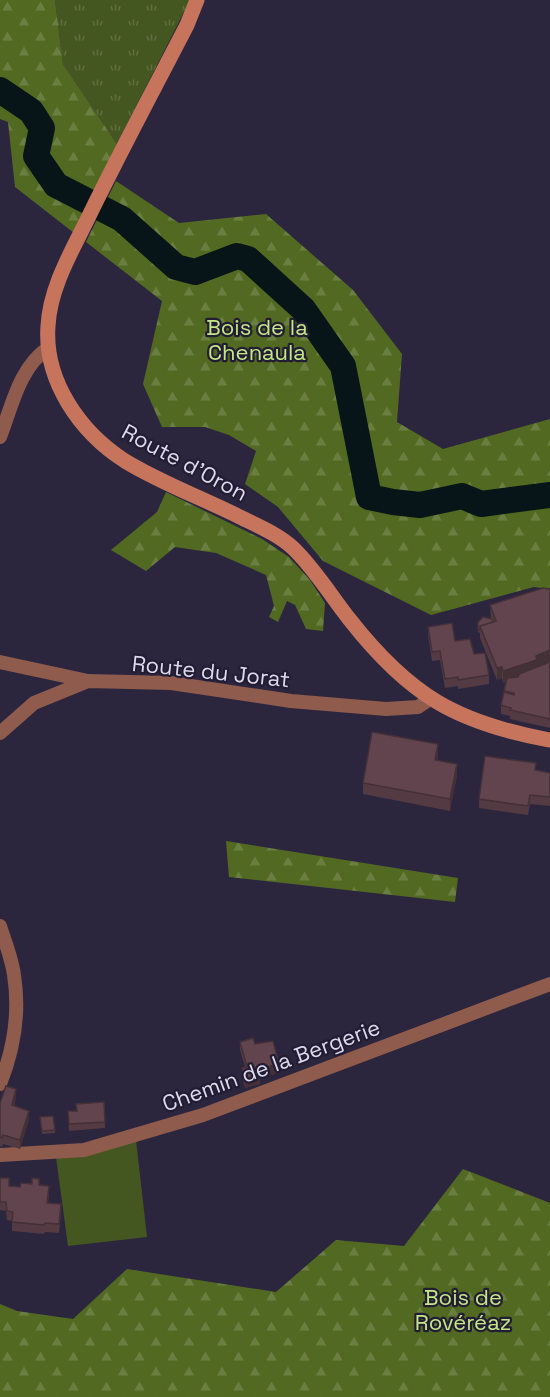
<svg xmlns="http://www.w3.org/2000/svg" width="550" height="1397" viewBox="0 0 550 1397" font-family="'Space Grotesk',sans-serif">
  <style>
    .grass { fill: url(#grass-tufts) }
    .forest { fill: url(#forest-firs) }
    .green { fill: #455721 }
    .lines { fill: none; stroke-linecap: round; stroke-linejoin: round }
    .river { stroke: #071518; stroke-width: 26 }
    .street { stroke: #8f5b4c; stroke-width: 14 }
    .secondary { stroke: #c7745d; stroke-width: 15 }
    .wall { fill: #533a43 }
    .shaded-wall { fill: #443037 }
    .building { fill: #61444e; stroke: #443037; stroke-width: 1.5 }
    .labels { text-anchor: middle; stroke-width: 4.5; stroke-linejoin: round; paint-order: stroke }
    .park-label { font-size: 22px; fill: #c3e784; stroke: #221d34 }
    .street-label { font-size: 22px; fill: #dddaea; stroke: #221d34 }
  </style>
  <defs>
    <pattern id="grass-tufts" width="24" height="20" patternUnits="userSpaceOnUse" patternTransform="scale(1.5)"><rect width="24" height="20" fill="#455721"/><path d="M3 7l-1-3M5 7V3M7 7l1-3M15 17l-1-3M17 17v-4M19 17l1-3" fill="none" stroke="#5f6f41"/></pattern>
    <pattern id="forest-firs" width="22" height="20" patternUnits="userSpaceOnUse" patternTransform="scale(1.5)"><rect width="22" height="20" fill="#526921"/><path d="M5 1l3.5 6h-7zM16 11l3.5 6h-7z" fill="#6a7e41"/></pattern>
  </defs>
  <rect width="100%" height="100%" fill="#2b263e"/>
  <path class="grass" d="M 55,0 L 190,0 L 117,144 L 63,64 Z"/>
  <g class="forest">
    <path d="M 0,0 L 55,0 L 63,64 L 117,144 L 74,233 L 15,187 L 8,122 L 0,119 Z"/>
    <path d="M 116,181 L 179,223 L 266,214 L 353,290 L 402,354 L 397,422 L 443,449 L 550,419 L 550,589 L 534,587 L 431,615 L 323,561 L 278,507 L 245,484 L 256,451 L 229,435 L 205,427 L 162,427 L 143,384 L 162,301 L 86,242 Z"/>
    <path d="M 166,492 L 262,539 L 289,557 L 310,580 L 325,603 L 323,631 L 306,629 L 295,605 L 287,601 L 278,622 L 269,617 L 274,606 L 266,575 L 216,553 L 175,547 L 146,571 L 111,550 L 157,512 Z"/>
    <path d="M 226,841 L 458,878 L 455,902 L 229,877 Z"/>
    <path d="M 463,1169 L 550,1203 L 550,1397 L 0,1397 L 0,1304 L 17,1311 L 73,1319 L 127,1269 L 276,1292 L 336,1240 L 404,1246 Z"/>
  </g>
  <path class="green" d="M 136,1140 L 147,1237 L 68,1246 L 56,1157 Z"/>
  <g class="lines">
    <path class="river" d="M 0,90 L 31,111 L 42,128 L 36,156 L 56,185 L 122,219 L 176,267 L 195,272 L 237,256 L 248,259 L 303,309 L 343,366 L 369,497 L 393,502 L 420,505 L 462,496 L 481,504 L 550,495"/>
    <g class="street">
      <path d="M 0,437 C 12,406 19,368 48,348"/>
      <path d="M 0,662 L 88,681"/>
      <path d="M 0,733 L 34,703 L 88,681 L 171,683 L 291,701 L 386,709 L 418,707 L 430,699"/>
      <path d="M 0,926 C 5,942 12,959 14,975 C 20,1013 14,1049 0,1084"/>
      <path d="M 0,1155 L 84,1150 L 203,1115 L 550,984"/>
    </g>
    <path class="secondary" d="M 197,0 L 187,25 C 154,89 120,152 89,216 C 72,251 50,287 48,326 C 44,381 80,432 125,461 C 161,483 202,498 240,517 C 258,526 278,534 293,548 C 315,569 331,596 350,620 C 409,695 456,723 550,740"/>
  </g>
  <g class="wall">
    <path d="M 490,605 L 550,662 L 537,666 L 550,662 L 550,728 L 510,719 L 510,716 L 501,714 L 501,705 L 507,682 L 503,683 L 502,678 L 497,680 L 480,638 L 480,633 L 478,632 L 478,622 L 491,619 Z"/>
    <path d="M 428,627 L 474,654 L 489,675 L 489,684 L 458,689 L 458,686 L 445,688 L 440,660 L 432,661 L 428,635 Z"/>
    <path d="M 438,756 L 437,760 L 457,775 L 450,811 L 363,794 L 363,783 Z"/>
    <path d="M 536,771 L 550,773 L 550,806 L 530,804 L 528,815 L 479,808 L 479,799 Z"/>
    <path d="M 240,1042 L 255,1044 L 279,1073 L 260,1078 L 260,1084 L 245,1088 L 242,1077 L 242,1068 L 245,1067 L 240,1050 Z"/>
    <path d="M 16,1098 L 14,1105 L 29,1119 L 20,1149 L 3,1144 L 2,1147 L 0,1146 L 0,1103 Z"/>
    <path d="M 104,1102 L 105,1128 L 69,1131 L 68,1111 L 77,1111 Z"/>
    <path d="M 40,1120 L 55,1130 L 55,1133 L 42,1134 Z"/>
    <path d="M 0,1178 L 9,1186 L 20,1187 L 39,1185 L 49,1195 L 48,1203 L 61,1213 L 59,1233 L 45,1232 L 44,1234 L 12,1231 L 12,1221 L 7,1220 L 6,1211 L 0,1210 Z"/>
  </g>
  <g class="shaded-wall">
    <path d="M 550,650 L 550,662 L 537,666 L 537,671 L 503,683 L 503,671 L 536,656 Z"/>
    <path d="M 502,667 L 502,678 L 497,680 L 497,668 Z"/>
    <path d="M 438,744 L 438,756 L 435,771 L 435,760 Z"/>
    <path d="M 457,764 L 457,775 L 450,811 L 450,799 Z"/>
    <path d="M 279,1064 L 279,1073 L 260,1078 L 260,1084 L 245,1088 L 245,1079 L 258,1069 Z"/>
    <path d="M 16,1089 L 16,1098 L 12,1114 L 12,1105 Z"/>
    <path d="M 29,1111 L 29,1119 L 20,1149 L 20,1140 Z"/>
  </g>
  <g class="building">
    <path d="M 543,588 L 550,589 L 550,650 L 536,656 L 537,660 L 503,671 L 502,667 L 497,668 L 480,626 L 496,621 L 490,605 Z"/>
    <path d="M 483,617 L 492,619 L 493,622 L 480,626 L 480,630 L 478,629 L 478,622 Z"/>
    <path d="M 452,623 L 455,641 L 470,639 L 474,654 L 485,653 L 489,675 L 458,680 L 458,677 L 445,679 L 440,651 L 432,652 L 428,627 Z"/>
    <path d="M 550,662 L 550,719 L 510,710 L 511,708 L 501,705 L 504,692 L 514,695 L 514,693 L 504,691 L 507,678 L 518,677 L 519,674 Z"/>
    <path d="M 372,732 L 438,744 L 435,760 L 457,764 L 450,799 L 363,783 Z"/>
    <path d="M 485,756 L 536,763 L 535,770 L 550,773 L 550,797 L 530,795 L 528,806 L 479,799 Z"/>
    <path d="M 253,1038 L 255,1044 L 273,1041 L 279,1064 L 258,1069 L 260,1075 L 245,1079 L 242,1068 L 247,1067 L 240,1042 Z"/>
    <path d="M 6,1086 L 16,1089 L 12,1105 L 29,1111 L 20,1140 L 3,1135 L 2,1138 L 0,1137 L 0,1103 Z"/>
    <path d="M 104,1102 L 105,1122 L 69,1124 L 68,1111 L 77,1111 L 76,1104 Z"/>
    <path d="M 53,1116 L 55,1130 L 42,1131 L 40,1117 Z"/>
    <path d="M 0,1178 L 9,1178 L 9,1186 L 20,1187 L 21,1183 L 32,1184 L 32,1178 L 39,1179 L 39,1185 L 49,1186 L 47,1203 L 61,1204 L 59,1224 L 45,1223 L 44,1225 L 12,1222 L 13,1212 L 7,1211 L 6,1202 L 0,1202 Z"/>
  </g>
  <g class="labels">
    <g class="park-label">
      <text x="257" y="335">Bois de la<tspan x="257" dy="25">Chenaula</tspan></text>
      <text x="463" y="1305">Bois de<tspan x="463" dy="25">Rovéréaz</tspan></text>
    </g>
    <g class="street-label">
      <text transform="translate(185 462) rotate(28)" y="8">Route d'Oron</text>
      <text transform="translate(211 671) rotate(6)" y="8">Route du Jorat</text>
      <text transform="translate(271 1065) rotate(-20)" y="8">Chemin de la Bergerie</text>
    </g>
  </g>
</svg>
